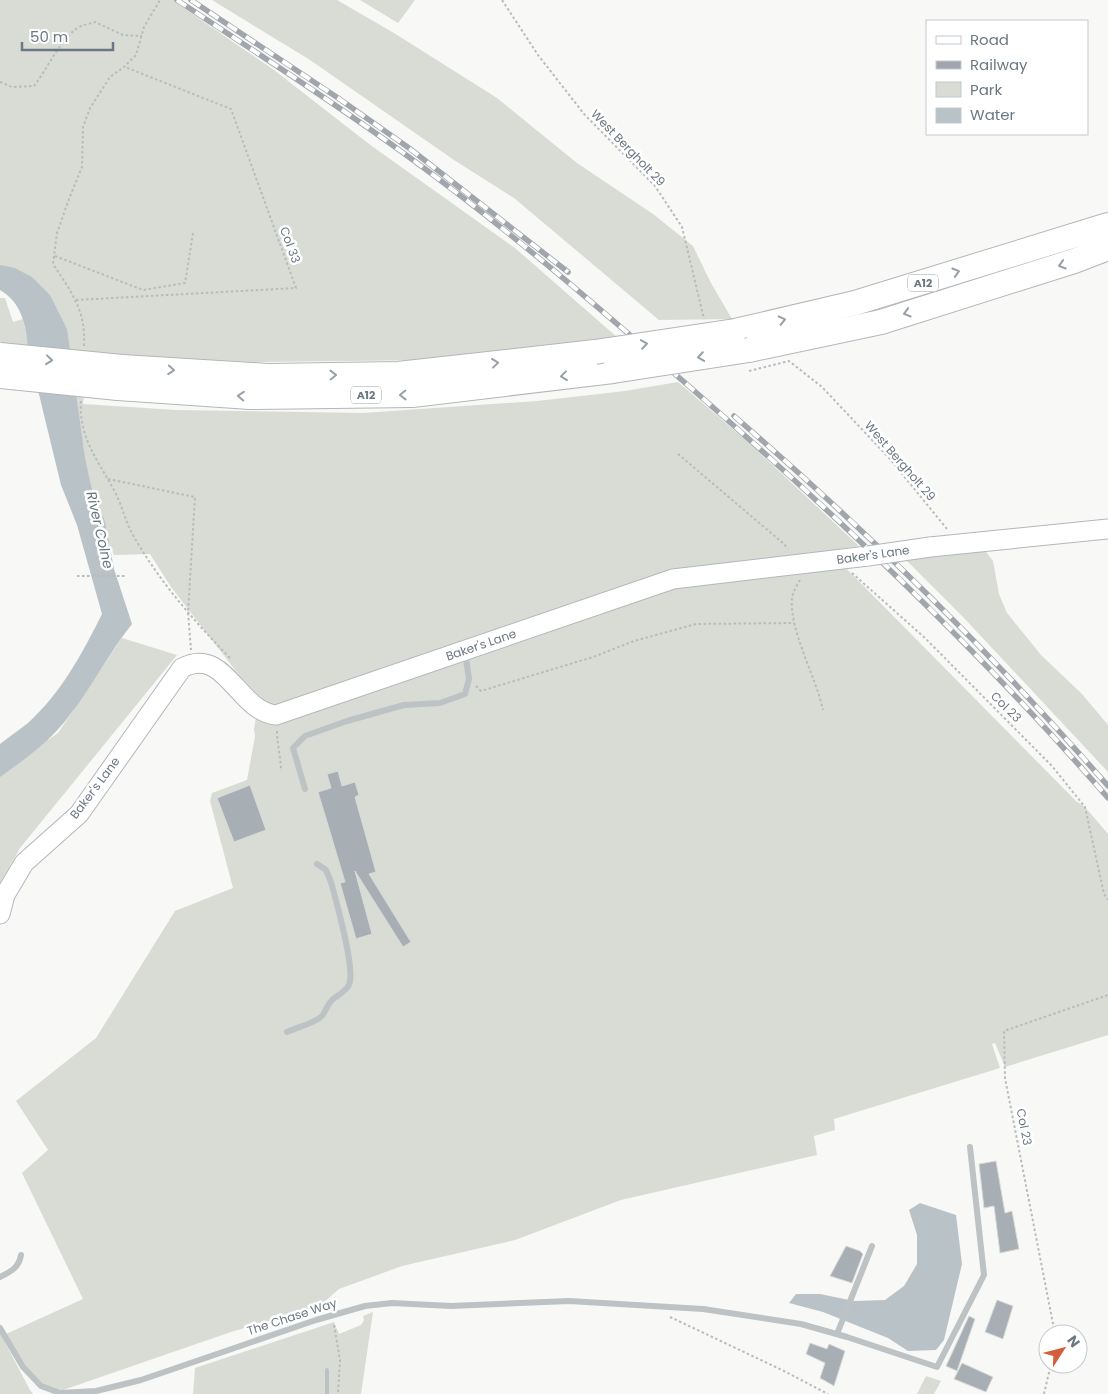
<svg xmlns="http://www.w3.org/2000/svg" width="1108" height="1394" viewBox="0 0 1108 1394" font-family="Poppins,sans-serif">
  <style>
    .green { fill: #d8dcd5 }
    .water { fill: #b9c3c7 }
    .lines { fill: none; stroke-linecap: round; stroke-linejoin: round }
    .stream { stroke: #b9c3c7; stroke-width: 4 }
    .building { fill: #a8afb4; stroke: #dadad8 }
    .secondary-casing { stroke: #b2b7bc; stroke-width: 21 }
    .highway-casing { stroke: #b3b7ba; stroke-width: 26 }
    .path { stroke: #b8bbbe; stroke-width: 2; stroke-dasharray: 2.5 2.5; stroke-linecap: butt }
    .lane { stroke: #bdc2c5; stroke-width: 6 }
    .secondary { stroke: #fff; stroke-width: 19 }
    .highway { stroke: #fff; stroke-width: 24 }
    .rail-casing { stroke: #a0a6ab; stroke-width: 5.5 }
    .rail { stroke: #fff; stroke-width: 4; stroke-dasharray: 11; stroke-linecap: butt }
    .secondary-bridge-casing { stroke: #b2b7bc; stroke-width: 21; stroke-linecap: butt }
    .highway-bridge-casing { stroke: #b3b7ba; stroke-width: 26; stroke-linecap: butt }
    .secondary-bridge { stroke: #fff; stroke-width: 19 }
    .highway-bridge { stroke: #fff; stroke-width: 24 }
    .oneway { stroke: #97a0a9 }
    .labels { text-anchor: middle; stroke-width: 5; stroke-linejoin: round; paint-order: stroke }
    .shield { fill: #fff; stroke: #97a0a9; stroke-width: 1 }
    .shield-label { font-size: 11px; font-weight: bold; fill: #6a7884 }
    .street-label { font-size: 12px; fill: #6a7884; stroke: #fff }
    .water-label { font-size: 14px; font-style: italic; fill: #66787f; stroke: #fff }
  </style>
  <rect width="100%" height="100%" fill="#f8f8f6"/>
  <g class="green">
    <path d="M 0,0 L 176,0 L 175,2 L 274,70 L 369,144 L 515,248 L 618,338 L 433,360 L 250,362 L 88,354 L 83,404 L 176,410 L 363,413 L 537,401 L 625,391 L 678,382 L 749,443 L 859,546 L 829,551 L 1076,801 L 1085,807 L 1108,834 L 1108,1035 L 1005,1067 L 995,1043 L 992,1044 L 1000,1068 L 834,1119 L 835,1130 L 814,1136 L 817,1155 L 621,1200 L 515,1240 L 402,1266 L 339,1289 L 323,1303 L 310,1309 L 231,1332 L 63,1390 C 56,1390 50,1389 43,1386 C 33,1382 13,1345 6,1334 L 83,1299 L 22,1173 L 48,1150 L 16,1101 L 96,1038 L 175,911 L 233,888 L 210,801 L 212,793 L 247,780 L 255,736 L 254,729 L 259,701 L 171,587 L 150,554 L 114,555 L 69,447 L 32,280 L 0,277 Z"/>
    <path d="M 212,0 L 337,0 L 394,33 L 497,98 L 577,163 L 653,214 L 693,246 L 711,283 L 732,319 L 659,320 L 514,198 L 454,160 L 310,60 Z"/>
    <path d="M 360,0 L 415,0 L 398,23 Z"/>
    <path d="M 0,298 L 5,298 L 13,322 L 23,319 L 29,349 L 0,344 Z"/>
    <path d="M 981,545 L 993,561 L 999,594 L 1007,613 L 1041,655 L 1082,694 L 1108,725 L 1108,772 L 964,618 L 907,561 Z"/>
    <path d="M 122,638 L 177,655 L 20,848 L 0,883 L 0,772 L 58,733 Z"/>
    <path d="M 373,1312 L 361,1394 L 193,1394 L 195,1368 L 334,1322 L 339,1334 L 361,1325 L 364,1320 L 363,1316 Z"/>
    <path d="M 0,1333 L 30,1390 L 33,1394 L 0,1394 Z"/>
    <path d="M 926,1376 L 941,1381 L 934,1394 L 917,1394 Z"/>
  </g>
  <g class="water">
    <path d="M 0,265 L 15,268 L 32,277 L 50,295 L 67,329 L 85,458 L 93,495 L 105,522 L 114,569 L 132,624 C 109,653 92,687 69,716 C 51,741 25,759 0,777 L 0,744 C 9,737 19,730 28,723 C 61,693 82,654 102,614 L 77,525 L 61,485 L 28,349 C 26,325 22,303 0,290 Z"/>
    <path d="M 920,1203 L 956,1215 L 962,1264 L 944,1340 L 936,1350 L 908,1351 L 888,1338 L 823,1312 L 789,1303 L 796,1294 L 820,1294 L 854,1301 L 885,1300 L 904,1286 L 917,1264 L 917,1235 L 909,1210 Z"/>
  </g>
  <g class="lines">
    <path class="stream" d="M 327,1394 L 327,1370"/>
  </g>
  <g class="building">
    <path d="M 338,771 L 342,786 L 355,782 L 359,795 L 355,797 L 376,872 L 369,874 L 411,942 L 403,947 L 355,871 L 372,934 L 356,939 L 340,883 L 345,882 L 318,792 L 331,788 L 327,774 Z"/>
    <path d="M 250,785 L 266,830 L 234,842 L 217,798 Z"/>
    <path d="M 996,1161 L 1005,1213 L 1012,1211 L 1019,1249 L 1000,1253 L 994,1206 L 984,1208 L 979,1164 Z"/>
    <path d="M 846,1246 L 860,1251 L 863,1254 L 852,1283 L 830,1276 Z"/>
    <path d="M 997,1300 L 1013,1306 L 1003,1339 L 985,1332 Z"/>
    <path d="M 969,1316 L 975,1319 L 957,1371 L 946,1366 Z"/>
    <path d="M 810,1343 L 827,1349 L 829,1344 L 845,1351 L 834,1386 L 820,1378 L 825,1363 L 806,1354 Z"/>
    <path d="M 962,1363 L 993,1377 L 986,1392 L 954,1379 Z"/>
  </g>
  <g class="lines">
    <defs>
      <g id="secondary">
        <path d="M 930,547 L 1108,529"/>
        <path d="M 0,914 L 5,895 L 24,863 L 79,814 L 182,668 C 225,645 237,711 276,715 L 673,579 L 868,556"/>
      </g>
      <g id="highway">
        <path d="M 735,331 L 855,303 L 1108,225"/>
        <path d="M 749,350 L 881,322 L 1074,261 L 1108,248"/>
        <path d="M 122,367 L 268,376 L 398,374 L 595,352"/>
        <path d="M 118,388 L 250,397 L 412,395 L 613,371"/>
      </g>
    </defs>
    <use href="#secondary" class="secondary-casing"/>
    <use href="#highway" class="highway-casing"/>
    <g class="path">
      <path d="M 502,0 L 538,55 L 584,114 L 655,186 L 682,227 L 704,319"/>
      <path d="M 0,82 L 12,87 L 34,86 C 48,68 58,43 76,29 C 81,25 89,24 95,22 L 123,35 L 142,36"/>
      <path d="M 55,256 L 143,290 L 185,283 L 193,233"/>
      <path d="M 76,300 L 296,288 L 231,109 L 125,67"/>
      <path d="M 84,346 C 86,311 72,293 53,264 L 57,233 L 69,199 L 82,167 L 83,127 L 90,108 L 110,77 L 124,67 L 136,55 L 144,27 L 160,0"/>
      <path d="M 749,371 L 789,361 L 822,387 L 890,459 L 947,529"/>
      <path d="M 81,401 C 78,439 101,464 117,496 C 123,509 126,523 133,535 C 159,581 193,620 230,658"/>
      <path d="M 678,454 L 784,544 L 788,549"/>
      <path d="M 108,479 L 195,497 L 188,612 L 191,650"/>
      <path d="M 852,573 L 925,638 L 1052,766 L 1085,807 L 1104,894 L 1108,900"/>
      <path d="M 77,576 L 125,576"/>
      <path d="M 800,580 C 797,585 793,592 792,598 C 789,630 816,677 823,710"/>
      <path d="M 476,686 L 481,691 L 593,657 L 634,641 L 696,624 L 794,623"/>
      <path d="M 277,731 C 277,745 281,757 281,771"/>
      <path d="M 670,1317 L 782,1370 L 828,1394"/>
      <path d="M 334,1325 L 340,1360 L 338,1394"/>
      <path d="M 1055,1334 L 1005,1078 L 1004,1031 L 1108,995"/>
      <path d="M 1044,1394 L 1051,1364"/>
    </g>
    <g class="lane">
      <path d="M 305,789 L 293,748 L 305,736 L 347,721 L 404,705 L 440,703 L 465,694 L 469,679 L 465,652"/>
      <path d="M 287,1032 C 297,1027 314,1024 322,1016 C 326,1011 327,1005 332,1000 C 338,995 345,992 349,985 C 356,970 336,901 331,882 L 326,870 L 317,864"/>
      <path d="M 0,1277 C 10,1272 19,1268 21,1255"/>
      <path d="M 0,1328 L 23,1367 L 41,1386 L 60,1393 L 96,1391 L 141,1380 L 316,1320 L 365,1306 L 392,1303 L 451,1306 L 569,1301 L 703,1309 L 801,1324 L 847,1337 L 937,1367 L 984,1275 L 970,1147"/>
      <path d="M 837,1334 L 872,1246"/>
    </g>
    <use href="#secondary" class="secondary"/>
    <use href="#highway" class="highway"/>
    <defs>
      <g id="rail">
        <path d="M 177,0 C 252,50 329,99 402,152 C 506,227 603,311 699,395 C 843,521 982,653 1108,798"/>
        <path d="M 191,0 L 338,98 L 409,148 L 568,272"/>
        <path d="M 734,416 C 866,530 993,654 1108,786"/>
      </g>
    </defs>
    <use href="#rail" class="rail-casing"/>
    <use href="#rail" class="rail"/>
    <defs>
      <path id="secondary-bridge" d="M 868,556 L 930,547"/>
      <g id="highway-bridge">
        <path d="M 595,352 L 735,331"/>
        <path d="M 0,355 L 122,367"/>
        <path d="M 613,371 L 749,350"/>
        <path d="M 0,376 L 118,388"/>
      </g>
    </defs>
    <use href="#secondary-bridge" class="secondary-bridge-casing"/>
    <use href="#highway-bridge" class="highway-bridge-casing"/>
    <use href="#secondary-bridge" class="secondary-bridge"/>
    <use href="#highway-bridge" class="highway-bridge"/>
  </g>
  <defs><path id="oneway-chevron" d="M-2-3.5L2.5 0L-2 3.5" fill="none" stroke-width="1.6" stroke-linecap="round" stroke-linejoin="round" transform="scale(1.25)"/></defs>
  <g class="oneway">
    <use href="#oneway-chevron" transform="translate(1062 265) rotate(163)"/>
    <use href="#oneway-chevron" transform="translate(956 272) rotate(-17)"/>
    <use href="#oneway-chevron" transform="translate(907 313) rotate(163)"/>
    <use href="#oneway-chevron" transform="translate(782 320) rotate(-13)"/>
    <use href="#oneway-chevron" transform="translate(644 344) rotate(-9)"/>
    <use href="#oneway-chevron" transform="translate(701 357) rotate(171)"/>
    <use href="#oneway-chevron" transform="translate(49 360) rotate(6)"/>
    <use href="#oneway-chevron" transform="translate(495 363) rotate(-7)"/>
    <use href="#oneway-chevron" transform="translate(171 370) rotate(4)"/>
    <use href="#oneway-chevron" transform="translate(333 375) rotate(-1)"/>
    <use href="#oneway-chevron" transform="translate(564 376) rotate(173)"/>
    <use href="#oneway-chevron" transform="translate(403 395) rotate(179)"/>
    <use href="#oneway-chevron" transform="translate(241 396) rotate(-176)"/>
  </g>
  <g class="labels">
    <g class="shield">
      <rect x="908" y="274.5" width="30" height="17" rx="4"/>
      <rect x="351" y="386.5" width="30" height="17" rx="4"/>
    </g>
    <g class="shield-label">
      <text x="923" y="287">A12</text>
      <text x="366" y="399">A12</text>
    </g>
    <g class="street-label">
      <text transform="translate(628 148) rotate(46)" y="4">West Bergholt 29</text>
      <text transform="translate(290 245) rotate(70)" y="4">Col 33</text>
      <text transform="translate(900 461) rotate(49)" y="4">West Bergholt 29</text>
      <text transform="translate(873 555) rotate(-8)" y="4">Baker's Lane</text>
      <text transform="translate(481 645) rotate(-19)" y="4">Baker's Lane</text>
      <text transform="translate(1006 707) rotate(45)" y="4">Col 23</text>
      <text transform="translate(95 788) rotate(-53)" y="4">Baker's Lane</text>
      <text transform="translate(1024 1127) rotate(79)" y="4">Col 23</text>
      <text transform="translate(292 1317) rotate(-18)" y="4">The Chase Way</text>
    </g>
    <g class="water-label">
      <text transform="translate(100 530) rotate(77)" y="5">River Colne</text>
    </g>
  </g>
  <rect x="926" y="20" width="162" height="115" fill="#ffffff" stroke="#c3c9ce"/>
  <rect x="936" y="36" width="25" height="8" fill="#ffffff" stroke="#c3c9ce"/>
  <text x="970" y="45" font-size="15" fill="#6a7884">Road</text>
  <rect x="936" y="61" width="25" height="8" fill="#a0a6ab" stroke="#c3c9ce"/>
  <text x="970" y="70" font-size="15" fill="#6a7884">Railway</text>
  <rect x="936" y="82" width="25" height="15" fill="#d8dcd5" stroke="#c3c9ce"/>
  <text x="970" y="95" font-size="15" fill="#6a7884">Park</text>
  <rect x="936" y="108" width="25" height="15" fill="#b9c3c7" stroke="#c3c9ce"/>
  <text x="970" y="120" font-size="15" fill="#6a7884">Water</text>
  <g transform="translate(1063 1349) rotate(54)"><circle r="24" fill="#ffffff" stroke="#c3c9ce"/>
  <path d="M0-4L9 19L0 12L-9 19Z" fill="#d35e3b"/>
  <text y="-8" font-size="14" font-weight="bold" text-anchor="middle" fill="#6a7884">N</text>
  </g>
  <path d="M22 42v8h91v-8" fill="none" stroke="#6a7884" stroke-width="2.5"/>
  <text x="30" y="42" font-size="15" fill="#6a7884" stroke="#ffffff" stroke-width="4" paint-order="stroke">50 m</text>
</svg>
